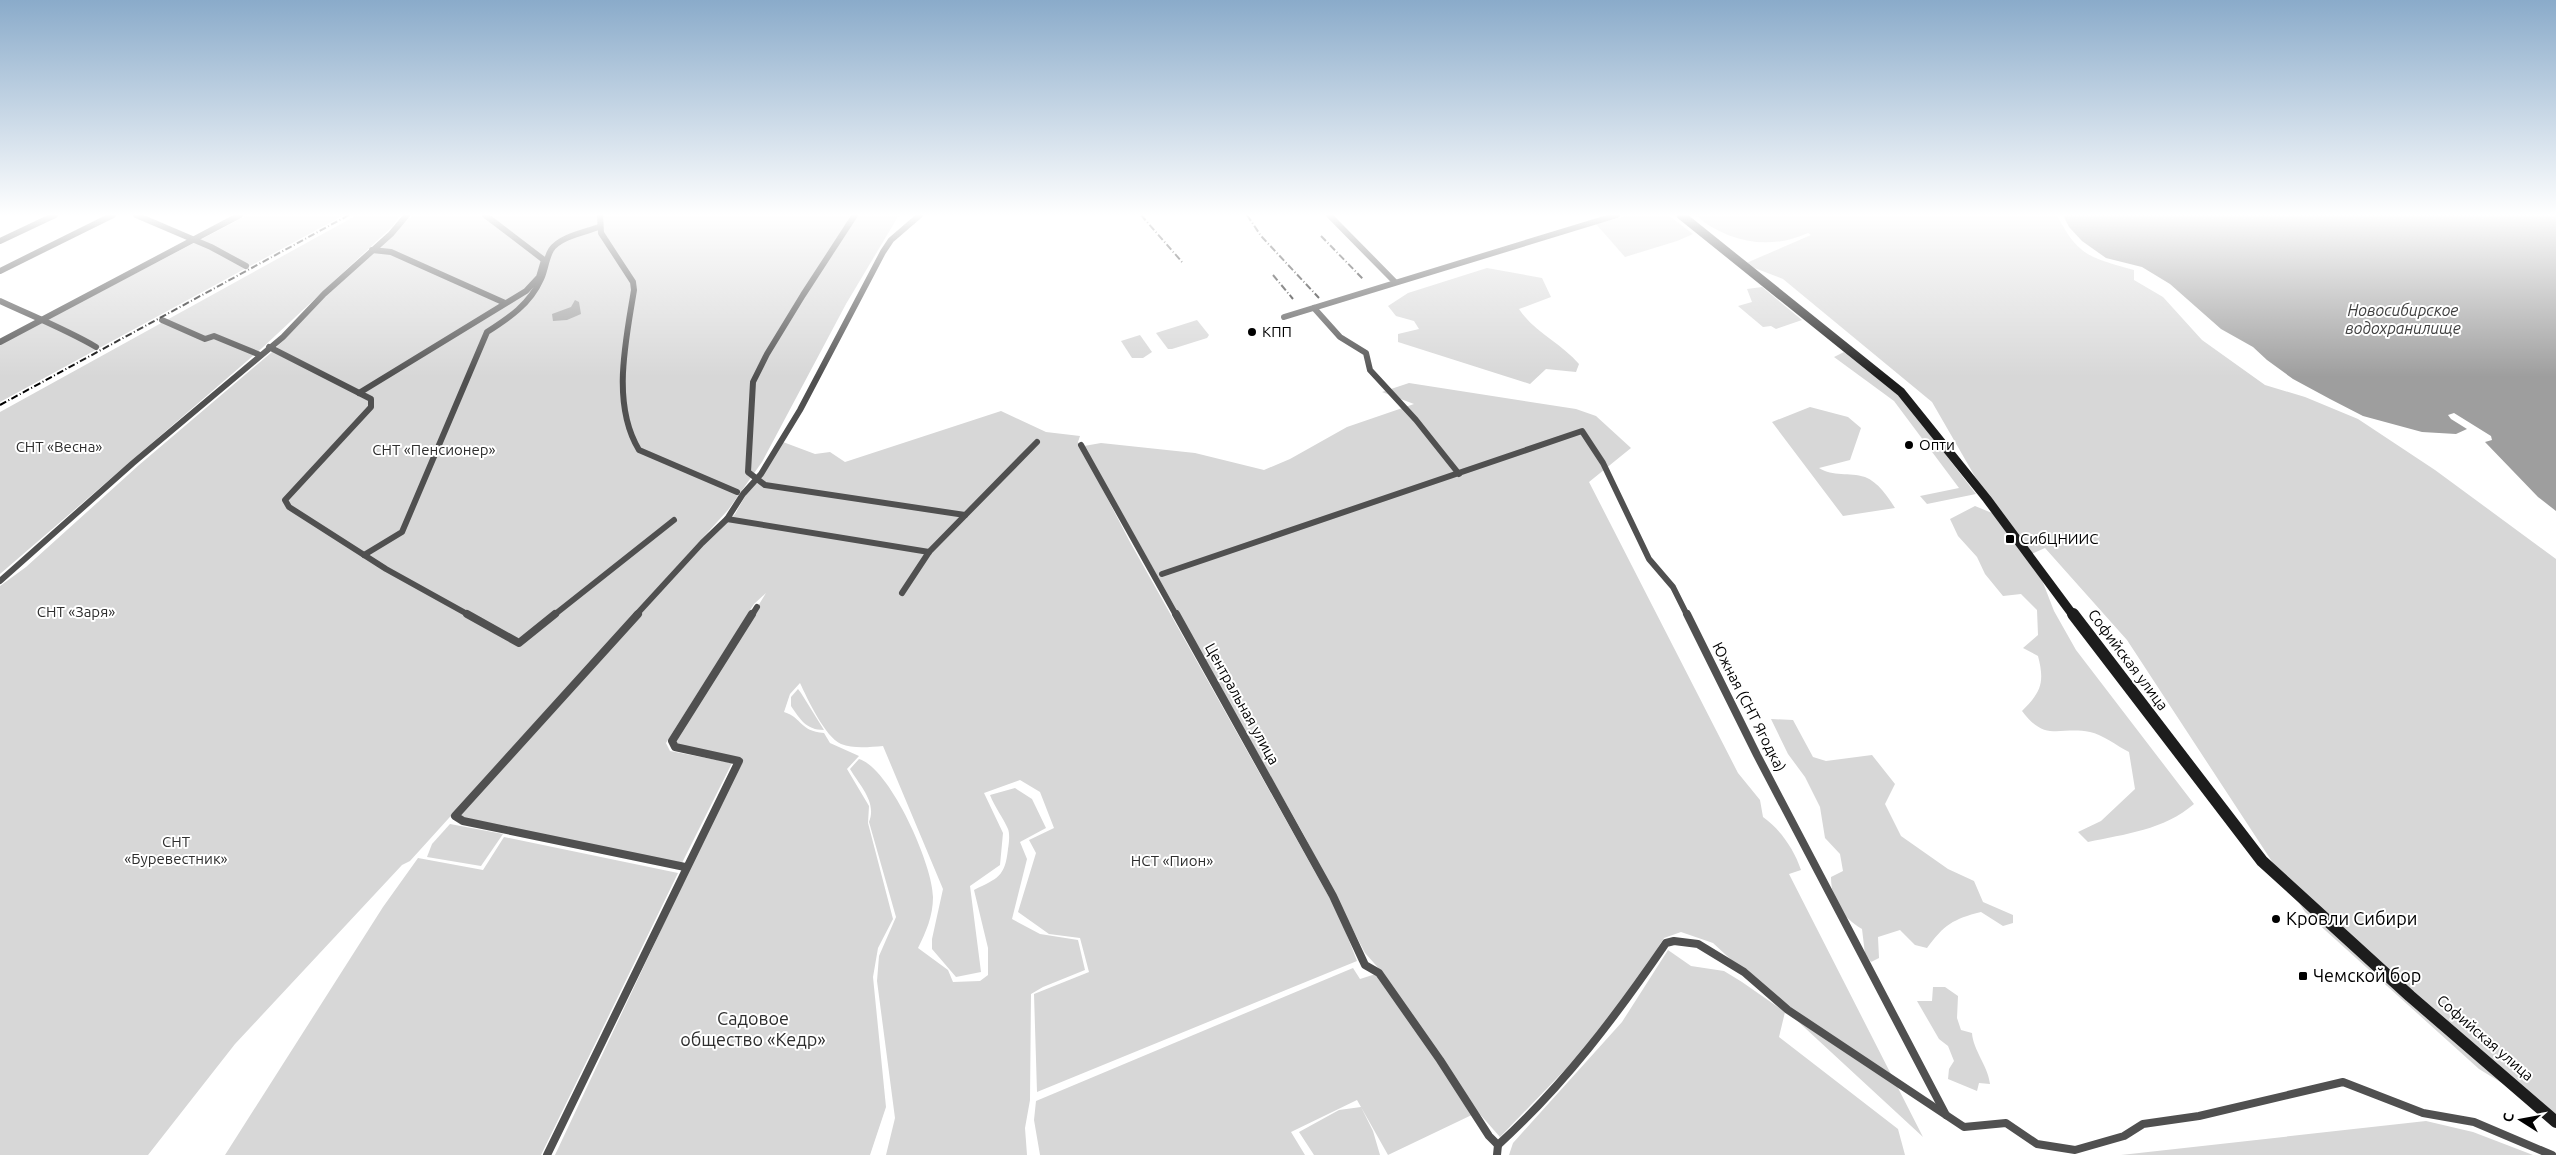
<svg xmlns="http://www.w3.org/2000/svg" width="2556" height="1155" viewBox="0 0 2556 1155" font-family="Ubuntu,sans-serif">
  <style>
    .green { fill: #d7d7d7 }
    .water { fill: #9e9e9e }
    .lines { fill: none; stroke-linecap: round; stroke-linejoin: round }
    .minor-far1 { stroke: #505050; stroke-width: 6 }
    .minor { stroke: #505050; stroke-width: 8 }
    .secondary-far1 { stroke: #1d1d1d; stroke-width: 9 }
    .secondary { stroke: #1d1d1d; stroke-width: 12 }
    .rail { stroke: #000; stroke-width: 2; stroke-dasharray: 7 2.5 1 2.5; stroke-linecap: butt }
    .poi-dot { fill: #000; stroke: #fff; stroke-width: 2 }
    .labels { text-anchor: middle; stroke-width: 4; stroke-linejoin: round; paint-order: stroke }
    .poi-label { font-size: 15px; fill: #000; stroke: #fff; text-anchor: start }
    .park-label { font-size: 15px; fill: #2e2e2e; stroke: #fff }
    .street-label { font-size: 15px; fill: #000; stroke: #fff }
    .water-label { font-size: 16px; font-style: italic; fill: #3f3f3f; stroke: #fff }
    .near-poi-label { font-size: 18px; fill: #000; stroke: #fff; text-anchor: start }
    .near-park-label { font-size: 18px; fill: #2e2e2e; stroke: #fff }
  </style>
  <rect width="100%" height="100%" fill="#fff"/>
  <g class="green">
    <path d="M 248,215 L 344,215 L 0,402 L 0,344 Z"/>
    <path d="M 357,215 L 400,215 L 393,226 L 261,349 L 0,574 L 0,412 Z"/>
    <path d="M 413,215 L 899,215 L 846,304 L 762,462 L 728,510 L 410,861 L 402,865 L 235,1044 L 148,1155 L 0,1155 L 0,586 L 26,567 L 139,465 L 272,352 L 321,301 Z"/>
    <path d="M 1629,215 L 1668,215 L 1693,234 L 1677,241 L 1625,257 L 1596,224 Z"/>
    <path d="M 1695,215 L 2057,215 C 2078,257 2092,258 2134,270 L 2134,280 L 2163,297 L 2202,340 L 2265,385 L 2305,397 L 2358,419 L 2435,470 L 2556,559 L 2556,1116 L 2479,1069 L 2305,912 L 2127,640 L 2045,548 L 2025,557 L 2042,580 L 2054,611 L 2076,650 L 2194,804 C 2164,830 2125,834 2088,842 L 2078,832 L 2101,821 L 2135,789 L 2129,752 C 2117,746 2102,734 2090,732 C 2059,726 2046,743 2022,711 C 2041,692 2045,683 2038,656 L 2023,648 L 2038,635 L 2037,610 L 2021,594 L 2003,596 L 1985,574 L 1977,557 L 1958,536 L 1950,519 L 1975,506 L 1992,513 L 2007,532 L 1932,402 L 1783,279 L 1744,264 L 1811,235 L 1808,233 C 1769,251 1727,242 1695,215 Z"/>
    <path d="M 1487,268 L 1542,278 L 1551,297 L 1519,309 C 1534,332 1561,343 1579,364 L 1576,372 L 1546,369 L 1530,384 L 1398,342 L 1398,334 L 1419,329 L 1414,321 L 1396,316 L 1388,306 L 1408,293 Z"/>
    <path d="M 1762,287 L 1802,320 L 1776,329 L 1771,326 L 1763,327 L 1738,306 L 1752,302 L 1747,289 Z"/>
    <path d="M 1197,320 L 1209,335 L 1207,338 L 1172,349 L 1168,349 L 1156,333 Z"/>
    <path d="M 1140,335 L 1152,352 L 1143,358 L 1132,358 L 1121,341 Z"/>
    <path d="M 1844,352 L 1901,397 L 1976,494 L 1927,504 L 1920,496 L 1959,488 L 1894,401 L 1834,357 Z"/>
    <path d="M 1409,383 L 1576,409 L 1596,416 L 1631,448 L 1589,482 L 1738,773 L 1760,800 L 1763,817 C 1780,829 1794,849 1801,870 L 1789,874 L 1923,1137 L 1713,943 L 1681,932 L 1664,938 L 1611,1022 L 1500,1137 L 1478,1112 L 1388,1155 L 1361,1107 L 1373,1131 L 1380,1155 L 1314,1155 L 1299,1132 L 1339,1110 L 1361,1107 L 1357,1100 L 1291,1132 L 1305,1155 L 1040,1155 L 1034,1120 L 1036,1101 L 1353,968 L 1360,979 L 1382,972 L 1365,953 L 1304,835 L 1084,446 L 1101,443 L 1195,453 L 1264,470 L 1290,459 L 1347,427 L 1414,404 L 1382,392 Z"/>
    <path d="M 1810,407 L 1848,417 L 1861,428 L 1850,460 L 1819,468 C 1833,477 1849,472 1865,477 C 1878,482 1888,497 1895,508 L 1843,516 L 1772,422 Z"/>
    <path d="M 1001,411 L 1046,432 L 1080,436 L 1078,442 L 1130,542 L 1339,915 L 1357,961 L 1037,1092 L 1034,994 L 1089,972 L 1080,938 L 1049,934 L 1018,912 L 1036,853 L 1029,840 L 1054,828 L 1040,792 L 1020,780 L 984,793 L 1003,833 L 1000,865 L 970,886 L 981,972 L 956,977 L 932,949 L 932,939 L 943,889 L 883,746 C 870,747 853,749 841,744 C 825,737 807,698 800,683 L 790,694 L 784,712 C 803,718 799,731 824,733 L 830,743 L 859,756 L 847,769 L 869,806 L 868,823 L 893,919 L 878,948 L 873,977 L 886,1107 L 870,1155 L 555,1155 L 742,758 L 678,746 L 676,740 L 766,593 L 754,604 L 666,743 L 670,751 L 732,763 L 682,863 L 460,817 L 460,812 L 704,544 L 735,514 L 751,486 L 783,442 L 815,454 L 830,452 L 845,462 Z"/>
    <path d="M 798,689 L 801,693 L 824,730 C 806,730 800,719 791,706 L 791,697 Z"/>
    <path d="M 1771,719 L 1793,720 L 1813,757 L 1826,761 L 1872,755 L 1895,784 L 1885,804 L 1901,836 L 1948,869 L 1974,881 L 1983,902 L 2013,915 L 2013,923 L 2003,926 L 1981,912 C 1953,919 1944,925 1927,948 L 1915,945 L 1900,930 L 1878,937 L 1879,958 L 1871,962 L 1865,954 L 1862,929 C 1842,917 1831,900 1831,877 L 1843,871 L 1840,854 L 1825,838 L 1820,807 L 1805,777 L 1788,754 Z"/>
    <path d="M 859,759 C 890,768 933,865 933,897 C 933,916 926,932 918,948 L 948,970 L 953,982 L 980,981 L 988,975 L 988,948 L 974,890 C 998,878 1005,877 1008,849 C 1009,843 1010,834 1008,829 C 1003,817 995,808 990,795 L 1015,788 L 1032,799 L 1046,828 L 1020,842 L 1027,859 L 1012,919 L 1040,934 L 1078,940 L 1085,970 L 1043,987 L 1031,994 L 1030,1100 L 1025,1128 L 1027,1155 L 886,1155 L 895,1118 L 877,981 L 879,956 L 896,917 L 869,822 C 877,802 860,786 850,769 Z"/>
    <path d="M 450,824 L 503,834 L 481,866 L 427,857 L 432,844 Z"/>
    <path d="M 504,837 L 678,873 L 541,1155 L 225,1155 L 383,907 L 418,858 L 483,870 Z"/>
    <path d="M 1668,950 L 1691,966 L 1724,971 L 1742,982 L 1785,1012 L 1779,1037 L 1898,1129 L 1905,1155 L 1509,1155 L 1513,1143 L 1622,1022 Z"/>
    <path d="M 1933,987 L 1945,987 L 1958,996 L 1957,1018 L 1961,1030 L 1972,1033 C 1973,1050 1988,1066 1990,1084 L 1979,1083 L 1977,1091 L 1948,1079 L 1949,1069 L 1954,1061 L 1948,1046 L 1939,1039 L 1917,1001 L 1932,1001 Z"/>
    <path d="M 2426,1121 L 2473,1132 L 2533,1155 L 2121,1155 Z"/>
  </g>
  <g class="water">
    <path d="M 2063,215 L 2556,215 L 2556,511 L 2538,497 L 2485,442 L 2492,440 L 2491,436 L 2454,413 L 2448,415 L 2451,419 L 2467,429 L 2456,434 L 2422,432 L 2363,416 L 2330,399 L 2293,379 L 2267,360 L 2253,347 L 2221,329 L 2170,284 L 2142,267 L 2106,258 L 2082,241 L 2069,227 Z"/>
    <path d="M 575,300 L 579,302 L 581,314 L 567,320 L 553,321 L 552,314 L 571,307 Z"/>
  </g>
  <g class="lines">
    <g class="minor-far1">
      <path d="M 136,215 L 211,247 L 246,266"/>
      <path d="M 600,215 L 601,233 L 633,282 L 634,290 C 626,340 611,404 639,450 L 737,492"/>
      <path d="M 855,215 L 803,295 L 767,354 L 753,382 L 748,472 L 765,485 L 965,515"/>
      <path d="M 1329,215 L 1395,282"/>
      <path d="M 0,241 L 55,215"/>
      <path d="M 372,250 L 391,252 L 505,303"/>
      <path d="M 0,271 L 113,215"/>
      <path d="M 0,301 C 32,316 65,329 96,347"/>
      <path d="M 1314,308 L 1340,337 L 1366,353 L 1370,370 L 1416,420 L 1459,474"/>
      <path d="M 1284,317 L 1617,215"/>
      <path d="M 162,320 L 205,339 L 214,336 L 260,355"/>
      <path d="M 0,342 L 240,215"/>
      <path d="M 269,347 L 371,399 L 371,407 L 285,500 L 289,507 L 386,569 L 469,615"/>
      <path d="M 359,393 L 526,291 L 539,277 L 544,260 L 485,215"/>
      <path d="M 1081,445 L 1176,615"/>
      <path d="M 727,519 L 929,552"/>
      <path d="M 364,555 L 402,532 L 487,332 C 509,318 530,304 541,279 C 545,271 546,258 551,250 C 559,237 585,232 599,227"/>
      <path d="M 1162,574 L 1582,431 L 1603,463 L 1649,559 L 1673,587 L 1687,615"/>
      <path d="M 0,581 L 133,463 L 283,337 L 324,294 L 391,234 L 407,215"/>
      <path d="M 902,593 L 929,552 L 1037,442"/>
      <path d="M 554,615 L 674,520"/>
      <path d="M 636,615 L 702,543 L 727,519 L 743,494 L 761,474 L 800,410 L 883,252 L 891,240 L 920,215"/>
      <path d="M 752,615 L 757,607"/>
    </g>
    <g class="minor">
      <path d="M 467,614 L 519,643 L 555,614"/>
      <path d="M 638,614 L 455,816 L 463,821 L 685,867"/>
      <path d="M 1176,614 L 1333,896 L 1365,965 L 1379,973 L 1440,1060 L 1489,1136 L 1498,1145 C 1564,1085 1616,1016 1666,943 L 1674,941 L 1698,944 L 1744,972 L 1788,1010 L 1964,1127 L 2006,1123 L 2037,1144 L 2075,1150 L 2124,1136 L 2143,1124 L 2199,1116 L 2343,1082 L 2423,1113 L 2474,1122 L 2552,1155"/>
      <path d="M 1687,614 L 1757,755 L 1946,1115"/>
      <path d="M 547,1155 L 739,761 L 675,747 L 672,741 L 752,614"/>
      <path d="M 1497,1155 L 1498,1145"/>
    </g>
    <path class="secondary-far1" d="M 1681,215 L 1901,392 L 1987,499 L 2073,615"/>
    <path class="secondary" d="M 2073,614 L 2262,861 L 2410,996 L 2556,1122"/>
    <g class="rail">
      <path d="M 1141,215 L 1182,262"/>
      <path d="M 1247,215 L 1261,236 L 1319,298"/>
      <path d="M 1321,236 L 1363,279"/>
      <path d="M 1273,275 L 1293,299"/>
      <path d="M 0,405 L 349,215"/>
    </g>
  </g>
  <linearGradient id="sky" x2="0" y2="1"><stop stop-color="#8aabca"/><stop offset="0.57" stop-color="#fff"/><stop offset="1" stop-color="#fff" stop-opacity="0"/></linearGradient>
  <rect width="2556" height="377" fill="url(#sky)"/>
  <g class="poi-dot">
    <circle cx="1252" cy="332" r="5"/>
    <circle cx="1909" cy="445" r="5"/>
    <rect x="2005" y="534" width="10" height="10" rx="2.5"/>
    <circle cx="2276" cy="919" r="5"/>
    <rect x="2298" y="971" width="10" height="10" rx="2.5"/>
  </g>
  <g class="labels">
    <g class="poi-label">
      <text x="1262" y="337">КПП</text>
      <text x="1919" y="450">Опти</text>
      <text x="2020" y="544">СибЦНИИС</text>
    </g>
    <g class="park-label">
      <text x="59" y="452">СНТ «Весна»</text>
      <text x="434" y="455">СНТ «Пенсионер»</text>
      <text x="76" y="617">СНТ «Заря»</text>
      <text x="176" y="847">СНТ<tspan x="176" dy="17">«Буревестник»</tspan></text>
      <text x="1172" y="866">НСТ «Пион»</text>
    </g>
    <g class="street-label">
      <text transform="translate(2128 660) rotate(53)" y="5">Софийская улица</text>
      <text transform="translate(1242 704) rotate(61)" y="5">Центральная улица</text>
      <text transform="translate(1749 707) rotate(63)" y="5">Южная (СНТ Ягодка)</text>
      <text transform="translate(2485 1038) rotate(41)" y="5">Софийская улица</text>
    </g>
    <g class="water-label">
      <text x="2403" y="316">Новосибирское<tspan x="2403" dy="18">водохранилище</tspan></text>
    </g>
    <g class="near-poi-label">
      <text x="2286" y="925">Кровли Сибири</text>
      <text x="2313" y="982">Чемской бор</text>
    </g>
    <g class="near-park-label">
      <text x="753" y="1025">Садовое<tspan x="753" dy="21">общество «Кедр»</tspan></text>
    </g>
  </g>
  <g transform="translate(2521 1120) rotate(281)" stroke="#ffffff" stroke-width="4" paint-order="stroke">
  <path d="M0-4L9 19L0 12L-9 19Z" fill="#000000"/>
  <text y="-8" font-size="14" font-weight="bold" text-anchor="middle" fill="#000000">С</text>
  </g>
</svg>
